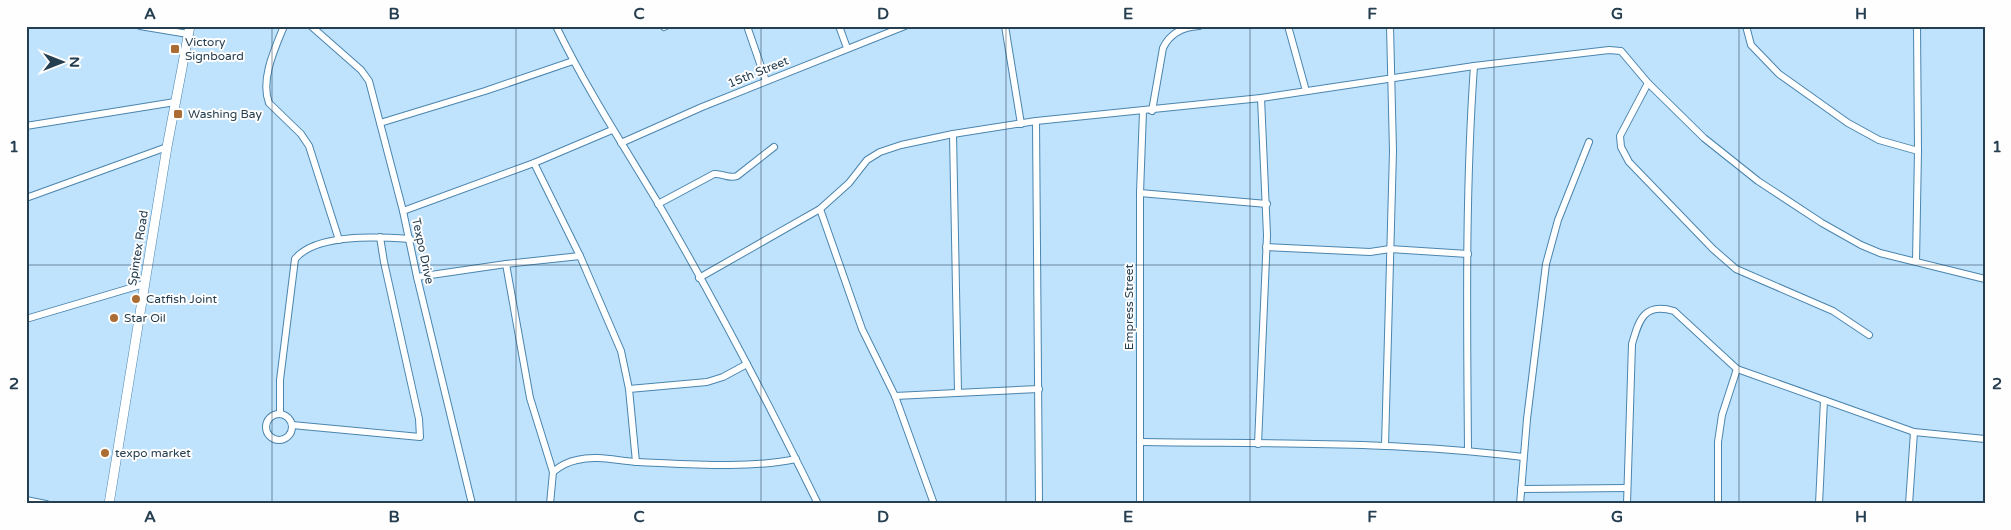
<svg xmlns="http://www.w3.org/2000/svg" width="2011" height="530" viewBox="0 0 2011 530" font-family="'Varela Round',sans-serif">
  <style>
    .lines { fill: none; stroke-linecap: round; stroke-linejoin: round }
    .minor-casing { stroke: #4a85ae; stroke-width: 8 }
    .secondary-casing { stroke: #4a85ae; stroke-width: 10 }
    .minor { stroke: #fff; stroke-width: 6 }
    .secondary { stroke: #fff; stroke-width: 9 }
    .grid { fill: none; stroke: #253e50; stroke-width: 1; stroke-opacity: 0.55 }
    .poi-dot { fill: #ac6d34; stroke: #fefefe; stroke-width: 2 }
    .labels { text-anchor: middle; stroke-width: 4; stroke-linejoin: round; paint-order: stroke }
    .poi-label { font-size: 12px; fill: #253e50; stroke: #fefefe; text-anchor: start }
    .street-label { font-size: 12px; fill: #253e50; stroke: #fefefe }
    .neatline { fill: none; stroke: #253e50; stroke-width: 2 }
    .grid-label { font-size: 16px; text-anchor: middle; font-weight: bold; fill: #253e50 }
  </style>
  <rect width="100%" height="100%" fill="#bfe2fd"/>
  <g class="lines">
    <defs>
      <g id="minor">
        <path d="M 140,26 L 188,34"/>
        <path d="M 284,26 C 275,48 260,80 269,103 L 301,134 L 309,146 L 339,240"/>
        <path d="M 311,26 L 361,70 L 369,81 L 403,211 L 417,277 L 472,504"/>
        <path d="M 556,26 C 586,88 623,145 658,203 C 715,301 768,402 818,504"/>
        <path d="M 747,26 L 766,81"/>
        <path d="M 839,26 L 847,48"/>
        <path d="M 1005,26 L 1021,124"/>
        <path d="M 1288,26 L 1306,91"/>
        <path d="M 1746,26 L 1751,45 L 1779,74 L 1848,123 L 1879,140 L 1918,151"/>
        <path d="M 664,27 L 666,26"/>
        <path d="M 1648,83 L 1620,136 L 1621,147 L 1629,162 L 1713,249 L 1736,269 L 1833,311 L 1869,335"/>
        <path d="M 1152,111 L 1163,48 C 1170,33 1183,27 1199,26"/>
        <path d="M 1036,121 L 1039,504"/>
        <path d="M 380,123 L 485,91 L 573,61"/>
        <path d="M 26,126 L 175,102"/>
        <path d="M 953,134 L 958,392"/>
        <path d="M 621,143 L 702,107 L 905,26"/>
        <path d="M 534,163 L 580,256 L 621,351 L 629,389 L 636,462"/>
        <path d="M 1140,193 L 1267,204"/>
        <path d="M 26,198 L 167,147"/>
        <path d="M 658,204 L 714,174 C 722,173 728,179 737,176 L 774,147"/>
        <path d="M 820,209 L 862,329 L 895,396 L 934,504"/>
        <path d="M 403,211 L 534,163 L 612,130"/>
        <path d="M 1266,247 L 1370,252 L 1390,249 L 1468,254"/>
        <path d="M 1916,262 L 1918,151 L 1917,26"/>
        <path d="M 506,264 L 530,398 L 553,472 L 550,504"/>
        <path d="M 417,277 L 506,264 L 580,256"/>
        <path d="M 699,278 L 820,209 L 849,183 L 867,160 L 880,152 L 901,145 L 953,134 L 1036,121 L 1261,98 L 1474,66 L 1609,50 L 1621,51 L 1648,83 L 1704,138 L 1758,181 L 1822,223 L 1861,245 L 1880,253 L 1985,279"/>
        <path d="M 26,319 L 144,284"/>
        <path d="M 629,389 L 707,382 L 723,377 L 747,364"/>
        <path d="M 895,396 L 1039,389"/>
        <path d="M 280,413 L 280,380 L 295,259 C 316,233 379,237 410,239"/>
        <circle cx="279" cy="427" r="13"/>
        <path d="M 292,425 L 420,437 L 419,419 L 384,262 L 380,237"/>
        <path d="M 1142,442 C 1269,444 1397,441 1523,457"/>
        <path d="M 1258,444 L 1267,235 L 1261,98"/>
        <path d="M 1385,446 L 1393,151 L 1390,26"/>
        <path d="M 1468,450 C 1467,322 1465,194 1474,66"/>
        <path d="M 553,472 C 560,466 567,462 577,460 C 597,455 618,461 638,462 C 687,464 749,469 796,459"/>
        <path d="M 1521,489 L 1627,488"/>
        <path d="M 26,500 L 46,504"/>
        <path d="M 1140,504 L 1140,193 L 1143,111"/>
        <path d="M 1520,504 L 1527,419 L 1546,264 L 1558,220 L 1589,142"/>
        <path d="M 1627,504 L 1632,344 C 1639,320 1644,302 1674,311 L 1737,369 L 1914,432 L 1985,439"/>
        <path d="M 1718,504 L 1718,442 L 1722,415 L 1737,369"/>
        <path d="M 1819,504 L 1824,400"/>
        <path d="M 1909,504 L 1914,432"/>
      </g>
      <path id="secondary" d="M 109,504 L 167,147 L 190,26"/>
    </defs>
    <use href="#minor" class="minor-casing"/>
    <use href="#secondary" class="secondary-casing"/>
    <use href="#minor" class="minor"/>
    <use href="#secondary" class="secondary"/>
  </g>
  <path class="grid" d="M 272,26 L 272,504M 516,26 L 516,504M 761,26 L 761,504M 1006,26 L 1006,504M 1250,26 L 1250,504M 1494,26 L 1494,504M 1739,26 L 1739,504M 26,265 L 1985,265"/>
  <g class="poi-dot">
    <rect x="170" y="44" width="10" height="10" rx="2.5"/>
    <rect x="173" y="109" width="10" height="10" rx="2.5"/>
    <circle cx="136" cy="299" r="5"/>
    <circle cx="114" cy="318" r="5"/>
    <circle cx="105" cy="453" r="5"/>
  </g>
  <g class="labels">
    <g class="poi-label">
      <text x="185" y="46">Victory<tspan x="185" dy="14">Signboard</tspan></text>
      <text x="188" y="118">Washing Bay</text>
      <text x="146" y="303">Catfish Joint</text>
      <text x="124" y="322">Star Oil</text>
      <text x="115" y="457">texpo market</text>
    </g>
    <g class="street-label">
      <text transform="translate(758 72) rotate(-22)" y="4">15th Street</text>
      <text transform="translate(138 248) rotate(-81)" y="4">Spintex Road</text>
      <text transform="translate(423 251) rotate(78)" y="4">Texpo Drive</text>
      <text transform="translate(1129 307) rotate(-90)" y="4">Empress Street</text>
    </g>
  </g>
  <rect width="2011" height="530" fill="none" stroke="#fefefe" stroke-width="55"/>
  <g transform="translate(62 62) rotate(90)" stroke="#fefefe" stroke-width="4" paint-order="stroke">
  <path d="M0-4L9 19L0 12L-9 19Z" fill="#253e50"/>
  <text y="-8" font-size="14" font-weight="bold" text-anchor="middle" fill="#253e50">N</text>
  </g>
  <rect x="28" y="28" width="1956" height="474" class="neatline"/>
  <g class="grid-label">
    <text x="150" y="19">A</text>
    <text x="394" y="19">B</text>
    <text x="639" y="19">C</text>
    <text x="883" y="19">D</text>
    <text x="1128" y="19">E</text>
    <text x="1372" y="19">F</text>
    <text x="1617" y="19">G</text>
    <text x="1861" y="19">H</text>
    <text x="14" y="152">1</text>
    <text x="1997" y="152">1</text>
    <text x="14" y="389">2</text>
    <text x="1997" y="389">2</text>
    <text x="150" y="522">A</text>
    <text x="394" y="522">B</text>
    <text x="639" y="522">C</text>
    <text x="883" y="522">D</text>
    <text x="1128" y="522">E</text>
    <text x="1372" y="522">F</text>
    <text x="1617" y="522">G</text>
    <text x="1861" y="522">H</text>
  </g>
</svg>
